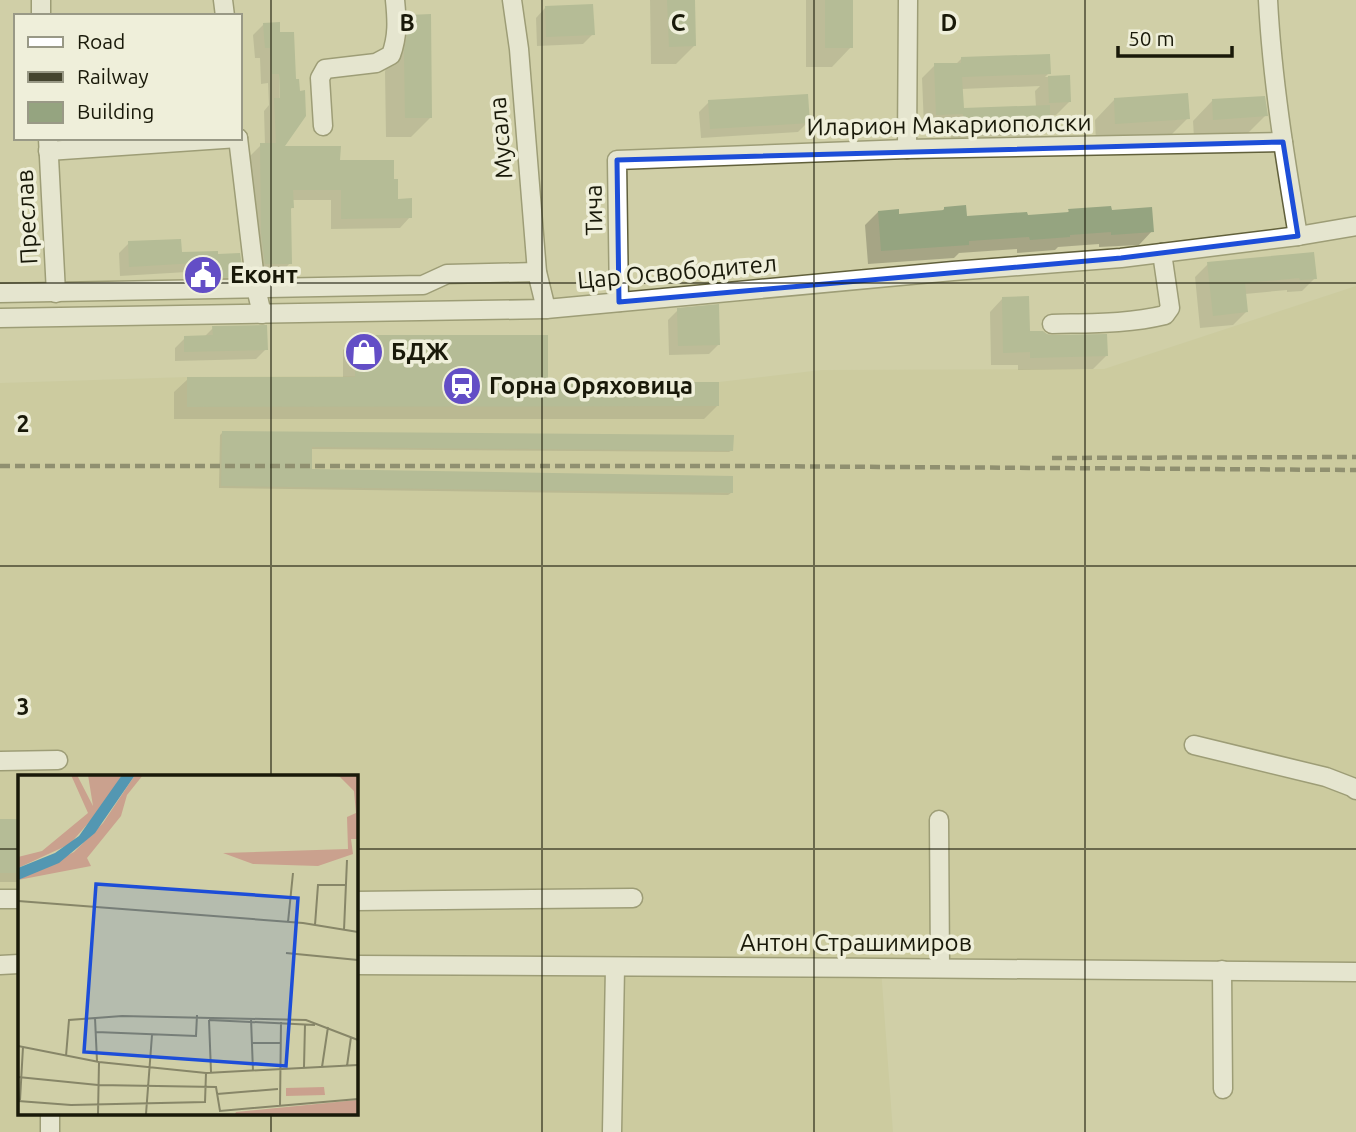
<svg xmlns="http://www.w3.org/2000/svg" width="1356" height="1132" viewBox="0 0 1356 1132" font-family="Ubuntu,sans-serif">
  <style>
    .built { fill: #c7c596; fill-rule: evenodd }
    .shadow { fill: #0003; fill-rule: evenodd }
    .building { fill: #95a480 }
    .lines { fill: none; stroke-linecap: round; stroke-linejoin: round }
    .minor-casing { stroke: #61603b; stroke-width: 21 }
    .minor { stroke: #fff; stroke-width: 18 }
    .rail { stroke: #44442e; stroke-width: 4.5; stroke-dasharray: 10 5; stroke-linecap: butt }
    .marked { fill: none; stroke: #1d4ed8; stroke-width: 5; stroke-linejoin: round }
    .grid { fill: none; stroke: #191909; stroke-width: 2; stroke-opacity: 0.55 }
    .labels { text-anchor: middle; stroke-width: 7; stroke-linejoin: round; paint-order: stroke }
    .street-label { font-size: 24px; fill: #191909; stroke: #efefda }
    .poi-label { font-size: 24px; font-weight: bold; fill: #191909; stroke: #efefda; text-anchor: start }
    .inset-road { fill: none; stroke: #878668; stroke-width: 2 }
    .view { fill: #1d4ed8; fill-opacity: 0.15; stroke: #1d4ed8; stroke-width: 3.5 }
    .inset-edge { fill: none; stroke: #191909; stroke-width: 3.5 }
    .grid-label { font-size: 23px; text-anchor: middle; font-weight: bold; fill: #191909; stroke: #efefda; stroke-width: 7; stroke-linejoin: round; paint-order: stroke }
  </style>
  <rect width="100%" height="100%" fill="#d0cfa7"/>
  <path class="built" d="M 1356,286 L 1356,972 L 881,968 L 893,1132 L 0,1132 L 0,383 L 187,377 L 355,376 L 548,382 L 719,382 L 821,370 L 1104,369 ZM 19,777 L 355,777 L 355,1113 L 19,1113 Z"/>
  <g class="shadow">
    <path d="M 650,0 L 693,0 L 694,46 L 676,64 L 651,64 Z"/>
    <path d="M 806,0 L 851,0 L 851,47 L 832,67 L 806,67 Z"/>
    <path d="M 545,8 L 593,34 L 583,44 L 537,46 L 536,18 Z"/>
    <path d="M 408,16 L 431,117 L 411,137 L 386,137 L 385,72 L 388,56 L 389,36 Z"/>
    <path d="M 264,24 L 278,34 L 281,148 L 338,162 L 392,181 L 397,200 L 410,217 L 400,228 L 331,229 L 331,200 L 292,200 L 292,208 L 289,210 L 290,263 L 280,274 L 254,274 L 251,245 L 250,156 L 261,145 L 265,145 L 264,111 L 269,105 L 268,83 L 261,84 L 260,58 L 255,58 L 253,35 Z"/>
    <path d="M 962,58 L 1049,73 L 1045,77 L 1069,77 L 1070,101 L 1056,115 L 1048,115 L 1048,122 L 1035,135 L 951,138 L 951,126 L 924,127 L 922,78 L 935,65 L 956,64 ZM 1040,86 L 1035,91 L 1036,107 L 962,110 L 961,89 Z"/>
    <path d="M 1114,100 L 1188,118 L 1168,138 L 1096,143 L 1095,120 Z"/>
    <path d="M 1212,101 L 1266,115 L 1246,135 L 1194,138 L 1193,121 Z"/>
    <path d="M 709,102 L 808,122 L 798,132 L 701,138 L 699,112 Z"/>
    <path d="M 945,208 L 966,218 L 1066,214 L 1069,211 L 1110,212 L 1152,231 L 1139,245 L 1099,247 L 1099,244 L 1058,247 L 1055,250 L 1017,253 L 1017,249 L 959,253 L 954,258 L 868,264 L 865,225 L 878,212 L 898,215 L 941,212 Z"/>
    <path d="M 129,243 L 180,254 L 238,276 L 228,286 L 187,287 L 187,272 L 120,276 L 119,253 Z"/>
    <path d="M 1208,264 L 1315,278 L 1302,291 L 1287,292 L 1287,290 L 1245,294 L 1246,312 L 1233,325 L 1200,328 L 1195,277 Z"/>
    <path d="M 1003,298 L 1029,333 L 1106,356 L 1093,369 L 1018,370 L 1018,365 L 991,365 L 990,312 Z"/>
    <path d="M 678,310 L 719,344 L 709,354 L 669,355 L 668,320 Z"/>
    <path d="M 213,328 L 266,349 L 256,359 L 175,361 L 175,348 L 185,338 L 203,338 Z"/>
    <path d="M 356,337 L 546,384 L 718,405 L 704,419 L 174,419 L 174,392 L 188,379 L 343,378 L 343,350 Z"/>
    <path d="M 223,432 L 732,450 L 729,452 L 311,449 L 310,471 L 731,493 L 728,495 L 219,488 L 220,435 Z"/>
    <rect x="0" y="821" width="19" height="61"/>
  </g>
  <g class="building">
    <path d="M 667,0 L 695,0 L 696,46 L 669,47 Z"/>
    <rect x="825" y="0" width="28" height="48"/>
    <path d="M 593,4 L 595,35 L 546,37 L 545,6 Z"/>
    <path d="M 431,14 L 432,118 L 405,118 L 404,51 L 407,35 L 408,15 Z"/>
    <path d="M 280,22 L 280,32 L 294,32 L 296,79 L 299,79 L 300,91 L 305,90 L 306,116 L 285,146 L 341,146 L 340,160 L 394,160 L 394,179 L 398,179 L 398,199 L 412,198 L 412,218 L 341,219 L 341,190 L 293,190 L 294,208 L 291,208 L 292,264 L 265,264 L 261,233 L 260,143 L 276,143 L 274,98 L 280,98 L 279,74 L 272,74 L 270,48 L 265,48 L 263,23 Z"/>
    <path d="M 1050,54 L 1051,74 L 962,77 L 964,108 L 1050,105 L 1050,122 L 964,125 L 963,114 L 936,115 L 934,63 L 961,63 L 961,57 Z"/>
    <path d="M 1070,75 L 1071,102 L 1049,103 L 1048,76 Z"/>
    <path d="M 1188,93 L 1190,119 L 1115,124 L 1114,98 Z"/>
    <path d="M 808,94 L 810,123 L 710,129 L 708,100 Z"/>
    <path d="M 1265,96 L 1268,116 L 1213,120 L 1212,99 Z"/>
    <path d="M 966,205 L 967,216 L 1027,212 L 1028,215 L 1069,212 L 1068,209 L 1111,206 L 1112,210 L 1152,207 L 1154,232 L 1111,235 L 1111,232 L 1070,235 L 1070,237 L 1030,240 L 1029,237 L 969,241 L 969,245 L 881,251 L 878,211 L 899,209 L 899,214 L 944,210 L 944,207 Z"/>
    <path d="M 181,239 L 182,252 L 218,251 L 218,254 L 240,253 L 243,272 L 239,277 L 197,278 L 196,263 L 129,267 L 128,241 Z"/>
    <path d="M 1314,252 L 1317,279 L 1300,280 L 1299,278 L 1245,283 L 1248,312 L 1213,316 L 1207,262 Z"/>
    <path d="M 1029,296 L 1030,331 L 1043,331 L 1047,334 L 1052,335 L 1107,334 L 1108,356 L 1030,358 L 1030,352 L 1003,353 L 1002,297 Z"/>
    <path d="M 719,304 L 720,345 L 678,346 L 677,308 Z"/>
    <path d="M 267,325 L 268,350 L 184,352 L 184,336 L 213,335 L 212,326 Z"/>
    <path d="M 355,335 L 548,335 L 548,382 L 719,382 L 719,406 L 187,407 L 187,377 L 355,377 Z"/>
    <path d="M 222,431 L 734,435 L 733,451 L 312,447 L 312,469 L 733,476 L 733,493 L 221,486 Z"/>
    <rect x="0" y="819" width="19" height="54"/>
  </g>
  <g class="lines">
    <defs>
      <g id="minor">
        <path d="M 41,0 L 41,16"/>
        <path d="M 223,0 L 225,16"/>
        <path d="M 512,0 L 519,49 L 537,272 L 546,309"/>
        <path d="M 1268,0 C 1272,79 1285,158 1298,236"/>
        <path d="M 323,126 L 320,78 L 325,69 L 376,63 L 391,55 C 398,36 397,20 395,0"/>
        <path d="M 48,138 L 56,293"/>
        <path d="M 238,138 L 256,288 L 262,314"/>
        <path d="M 907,149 L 908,0"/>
        <path d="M 48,151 L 238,138"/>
        <path d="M 0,293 L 423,285 L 447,274 L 537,272"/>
        <path d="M 619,302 L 617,160 L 907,149 L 1283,142"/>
        <path d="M 0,318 L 546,309 L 953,271 L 1121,258 L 1298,236 L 1356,226"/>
        <path d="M 1052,324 C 1090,323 1128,324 1165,315 L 1170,308 L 1162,253"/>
        <path d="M 1194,745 L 1326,777 L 1352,787 L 1356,790"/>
        <path d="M 0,761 L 58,760"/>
        <path d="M 939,820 L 940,967"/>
        <path d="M 0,899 L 19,899"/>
        <path d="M 355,901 L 633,898"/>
        <path d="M 0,965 L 19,964"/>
        <path d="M 355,965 C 689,968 1022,967 1356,972"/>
        <path d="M 1222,970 L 1223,1089"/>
        <path d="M 50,1132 L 50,1113"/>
        <path d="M 612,1132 L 615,967"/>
      </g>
    </defs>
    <use href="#minor" class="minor-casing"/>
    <use href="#minor" class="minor"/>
    <g class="rail">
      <path d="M 1052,458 L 1356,457"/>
      <path d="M 0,466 L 742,466 L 1356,470"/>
    </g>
  </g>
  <path d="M0 0H1356V1132H0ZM 1283,142 L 1298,236 L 1121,258 L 619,302 L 617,160 Z" fill="#d0cfa7" fill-opacity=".55" fill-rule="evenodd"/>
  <path class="marked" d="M 1283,142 L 1298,236 L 1121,258 L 619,302 L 617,160 Z"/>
  <path class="grid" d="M 271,0 L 271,777M 542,0 L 542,1132M 814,0 L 814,1132M 1085,0 L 1085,1132M 0,283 L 1356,283M 0,566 L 1356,566M 0,849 L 19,849M 355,849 L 1356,849M 271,1113 L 271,1132"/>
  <defs>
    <symbol id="civic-disc" viewBox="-11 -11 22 22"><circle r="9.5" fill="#634ec6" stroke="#efefda"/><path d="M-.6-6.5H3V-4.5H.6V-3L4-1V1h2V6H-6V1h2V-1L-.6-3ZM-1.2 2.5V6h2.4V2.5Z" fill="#fff"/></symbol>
    <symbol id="shop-disc" viewBox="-11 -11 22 22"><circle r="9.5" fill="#634ec6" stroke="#efefda"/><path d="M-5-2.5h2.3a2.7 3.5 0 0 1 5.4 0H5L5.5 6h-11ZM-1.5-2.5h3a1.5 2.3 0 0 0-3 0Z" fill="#fff"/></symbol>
    <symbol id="station-disc" viewBox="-11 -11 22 22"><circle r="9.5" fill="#634ec6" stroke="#efefda"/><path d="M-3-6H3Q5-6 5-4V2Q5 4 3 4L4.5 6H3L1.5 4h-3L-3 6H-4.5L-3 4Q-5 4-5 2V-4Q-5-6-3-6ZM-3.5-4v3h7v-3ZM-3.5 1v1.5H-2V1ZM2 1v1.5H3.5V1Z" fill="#fff"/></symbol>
  </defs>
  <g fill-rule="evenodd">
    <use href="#civic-disc" x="181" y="253" width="44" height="44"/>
    <use href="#shop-disc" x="342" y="330" width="44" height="44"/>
    <use href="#station-disc" x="440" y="364" width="44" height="44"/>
  </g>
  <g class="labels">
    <g class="street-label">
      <text transform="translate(949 125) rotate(-1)" y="8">Иларион Макариополски</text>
      <text transform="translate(501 138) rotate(-95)" y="8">Мусала</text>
      <text transform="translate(594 210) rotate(-91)" y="8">Тича</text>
      <text transform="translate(27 217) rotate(-93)" y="8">Преслав</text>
      <text transform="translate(677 272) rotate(-5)" y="8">Цар Освободител</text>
      <text x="856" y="951">Антон Страшимиров</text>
    </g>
    <g class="poi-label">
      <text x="230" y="283">Еконт</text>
      <text x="391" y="360">БДЖ</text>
      <text x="489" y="394">Горна Оряховица</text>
    </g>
  </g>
  <g transform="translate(18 775)">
    <rect width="340" height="340" fill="#d0cfa7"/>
    <path d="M 53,0 L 59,0 L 75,31 L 70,0 L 104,0 L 86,30 L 52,69 L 0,93 L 0,82 L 24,76 L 70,38 ZM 117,0 L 125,0 L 109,20 L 103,41 L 69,83 L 73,91 L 0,105 L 56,77 L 85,48 ZM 312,0 L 339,0 L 339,64 L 333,64 L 335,79 L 300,91 L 235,89 L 205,78 L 330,74 L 329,42 L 338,38 L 336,16 L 322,2 ZM 306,312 L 307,320 L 268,321 L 268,313 ZM 339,325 L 339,339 L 217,339 L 218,337 Z" fill="#caa18e"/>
    <path d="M 104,0 L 117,0 L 77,58 L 41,88 L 0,105 L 0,93 L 37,78 L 61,61 Z" fill="#5397b2"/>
    <path class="inset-road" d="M 0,126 L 285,148 L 340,157M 270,147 L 275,98M 297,150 L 300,110 L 328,110M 326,155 L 329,85M 268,178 L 340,185M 77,243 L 79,286M 233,244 L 235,296M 191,245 L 297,250M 191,245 L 193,297M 78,257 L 178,261 L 179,240M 234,268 L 263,268M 0,271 L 81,287 L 188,298 L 340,290M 48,281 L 51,245 L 104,241 L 288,245 L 340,265M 329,291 L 333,262M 286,292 L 287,249M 304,292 L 310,252M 0,302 L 80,310 L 198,312 L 202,336 L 340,324M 199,319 L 260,314M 2,325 L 5,272M 0,326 L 53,330 L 187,327 L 188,298M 262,331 L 263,247M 80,339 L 81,287M 128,339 L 134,260"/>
    <path class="view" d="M 78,109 L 280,123 L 268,291 L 66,277 Z"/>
    <rect width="340" height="340" class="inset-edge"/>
  </g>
  <g class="grid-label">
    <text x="407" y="31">B</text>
    <text x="678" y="31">C</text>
    <text x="949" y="31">D</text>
    <text x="23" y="432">2</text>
    <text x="23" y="715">3</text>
  </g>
  <rect x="14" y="14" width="228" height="126" fill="#efefda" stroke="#999986" stroke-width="2"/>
  <rect x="28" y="37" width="35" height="10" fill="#ffffff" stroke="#999986" stroke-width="2"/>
  <text x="77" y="49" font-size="21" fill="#191909">Road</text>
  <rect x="28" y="72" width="35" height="10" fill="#44442e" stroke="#999986" stroke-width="2"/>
  <text x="77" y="84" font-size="21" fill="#191909">Railway</text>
  <rect x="28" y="102" width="35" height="21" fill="#95a480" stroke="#999986" stroke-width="2"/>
  <text x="77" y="119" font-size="21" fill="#191909">Building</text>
  <path d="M1118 46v10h114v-10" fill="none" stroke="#191909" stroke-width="3.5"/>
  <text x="1128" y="46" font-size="21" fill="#191909" stroke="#efefda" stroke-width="5" paint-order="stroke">50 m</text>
</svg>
